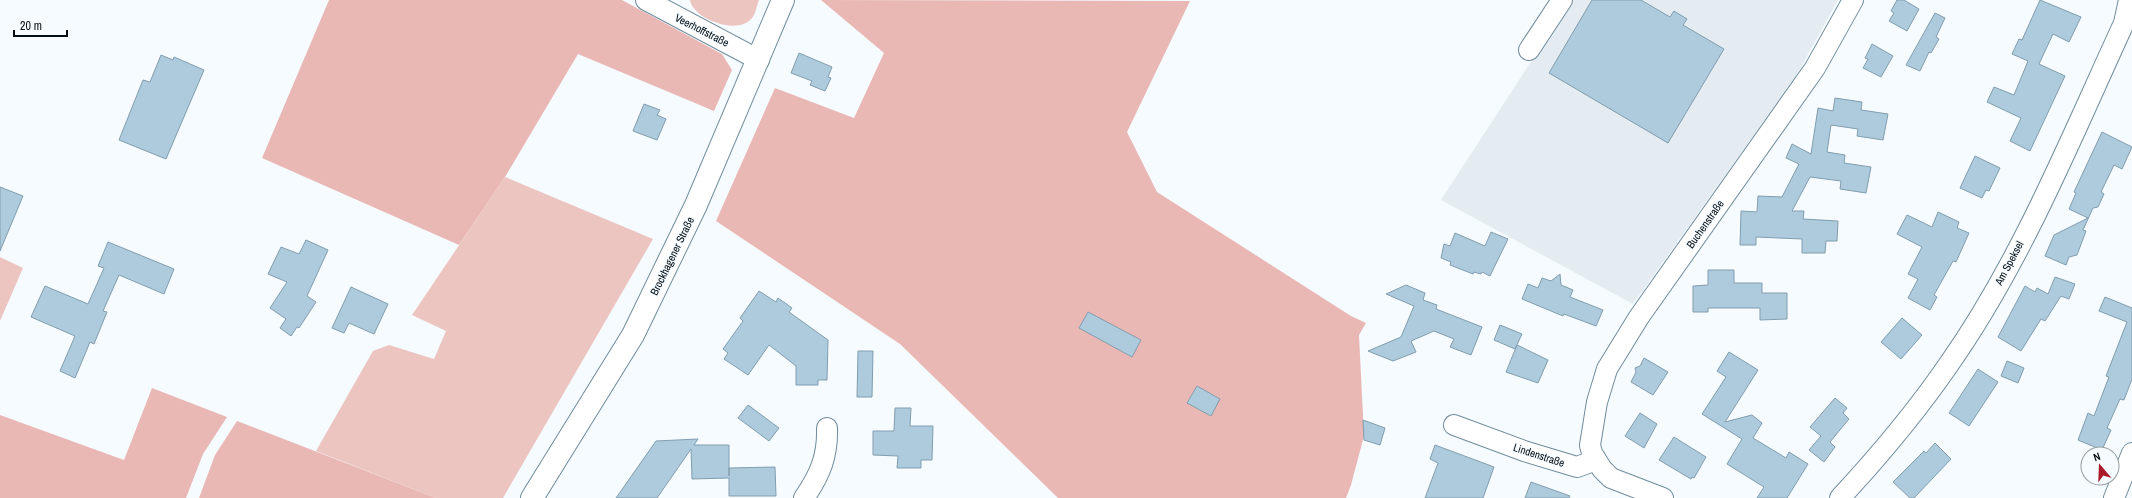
<svg xmlns="http://www.w3.org/2000/svg" width="2132" height="498" viewBox="0 0 2132 498" font-family="'Archivo Narrow',sans-serif">
  <style>
    .built { fill: #e4ecf1 }
    .green { fill: #ecc4c0 }
    .forest { fill: #eab8b4 }
    .building { fill: #aecbdd; stroke: #819dae }
    .lines { fill: none; stroke-linecap: round; stroke-linejoin: round }
    .street-casing { stroke: #708c9c; stroke-width: 22 }
    .secondary-casing { stroke: #708c9c; stroke-width: 24 }
    .street { stroke: #fff; stroke-width: 20 }
    .secondary { stroke: #fff; stroke-width: 22 }
    .labels { text-anchor: middle; stroke-width: 3; stroke-linejoin: round; paint-order: stroke }
    .street-label { font-size: 11px; fill: #050f15; stroke: #f5fbff }
  </style>
  <rect width="100%" height="100%" fill="#f5fbff"/>
  <path class="built" d="M 1571,0 L 1838,0 L 1796,76 L 1633,304 L 1441,200 Z"/>
  <g class="green">
    <path d="M 690,0 L 759,0 C 757,5 756,13 752,18 C 738,36 693,19 690,0 Z"/>
    <path d="M 505,177 L 653,239 L 503,498 L 436,498 L 316,451 L 373,351 L 389,345 L 434,359 L 446,331 L 412,315 Z"/>
    <path d="M 0,257 L 23,268 L 0,321 Z"/>
  </g>
  <g class="forest">
    <path d="M 329,0 L 622,0 L 722,54 L 732,70 L 714,111 L 578,54 L 505,177 L 459,245 L 262,158 Z"/>
    <path d="M 821,0 L 1190,1 L 1127,132 L 1157,192 L 1351,316 L 1366,323 L 1359,335 L 1364,436 L 1351,485 L 1346,498 L 1058,498 L 900,344 L 716,221 L 775,88 L 854,118 L 884,53 Z"/>
    <path d="M 152,388 L 227,417 L 203,454 L 186,498 L 0,498 L 0,415 L 124,460 Z"/>
    <path d="M 237,421 L 436,498 L 199,498 L 215,455 Z"/>
  </g>
  <g class="building">
    <path d="M 1592,0 L 1641,0 L 1670,17 L 1674,11 L 1687,19 L 1683,25 L 1724,49 L 1668,143 L 1549,73 Z"/>
    <path d="M 1897,0 L 1904,0 L 1919,9 L 1907,31 L 1889,21 L 1894,13 L 1891,11 Z"/>
    <path d="M 2040,0 L 2081,17 L 2069,42 L 2053,34 L 2039,64 L 2065,76 L 2030,151 L 2010,141 L 2021,118 L 1987,102 L 1994,87 L 2014,95 L 2028,61 L 2012,54 L 2019,39 L 2022,40 Z"/>
    <path d="M 1935,13 L 1945,18 L 1936,37 L 1939,39 L 1931,53 L 1929,52 L 1920,71 L 1906,65 Z"/>
    <path d="M 1872,44 L 1893,56 L 1881,77 L 1863,68 L 1868,59 L 1865,58 Z"/>
    <path d="M 799,53 L 832,67 L 828,77 L 831,78 L 825,91 L 810,85 L 812,81 L 791,73 Z"/>
    <path d="M 161,55 L 173,60 L 174,57 L 204,70 L 166,159 L 119,140 L 143,80 L 150,82 Z"/>
    <path d="M 1835,98 L 1862,102 L 1861,110 L 1888,114 L 1883,140 L 1857,136 L 1858,129 L 1831,125 L 1827,152 L 1845,155 L 1844,163 L 1871,167 L 1866,193 L 1840,189 L 1841,181 L 1810,177 L 1792,211 L 1804,211 L 1803,219 L 1838,221 L 1837,241 L 1826,241 L 1825,253 L 1802,253 L 1802,239 L 1756,237 L 1756,245 L 1740,245 L 1741,211 L 1757,212 L 1758,196 L 1782,197 L 1799,164 L 1786,158 L 1792,144 L 1811,154 L 1818,108 L 1833,111 Z"/>
    <path d="M 644,104 L 660,110 L 657,115 L 666,119 L 657,140 L 633,131 Z"/>
    <path d="M 2102,132 L 2132,147 L 2122,169 L 2114,165 L 2101,192 L 2104,194 L 2098,207 L 2093,208 L 2083,230 L 2086,231 L 2077,255 L 2069,257 L 2066,265 L 2045,256 L 2054,235 L 2088,218 L 2069,209 L 2076,193 L 2074,192 Z"/>
    <path d="M 1975,156 L 2000,168 L 1989,191 L 1986,190 L 1982,198 L 1960,188 Z"/>
    <path d="M 0,187 L 23,196 L 0,251 Z"/>
    <path d="M 1938,212 L 1959,222 L 1957,228 L 1969,233 L 1956,262 L 1953,261 L 1934,295 L 1937,297 L 1930,310 L 1908,298 L 1918,279 L 1908,274 L 1922,247 L 1897,234 L 1907,215 L 1932,227 Z"/>
    <path d="M 1491,232 L 1508,239 L 1490,276 L 1482,272 L 1481,274 L 1474,272 L 1473,274 L 1450,265 L 1451,262 L 1441,258 L 1444,244 L 1450,246 L 1455,233 L 1485,246 Z"/>
    <path d="M 306,240 L 328,250 L 307,296 L 316,302 L 299,328 L 297,327 L 291,336 L 280,328 L 286,319 L 270,308 L 287,282 L 268,274 L 281,247 L 299,254 Z"/>
    <path d="M 108,242 L 174,269 L 164,294 L 119,275 L 103,311 L 107,312 L 94,344 L 90,342 L 75,378 L 60,371 L 75,336 L 31,317 L 45,286 L 88,304 L 104,268 L 98,266 Z"/>
    <path d="M 1708,270 L 1734,270 L 1734,283 L 1762,283 L 1762,293 L 1787,293 L 1787,319 L 1760,320 L 1760,308 L 1708,308 L 1708,312 L 1693,312 L 1693,286 L 1708,285 Z"/>
    <path d="M 1560,274 L 1561,285 L 1573,290 L 1570,297 L 1603,310 L 1596,326 L 1564,314 L 1563,316 L 1522,299 L 1528,284 L 1538,288 L 1542,278 L 1551,281 Z"/>
    <path d="M 2055,277 L 2075,284 L 2069,299 L 2061,296 L 2045,321 L 2041,319 L 2021,351 L 1998,337 L 2025,286 L 2035,292 L 2037,288 L 2048,294 Z"/>
    <path d="M 1406,285 L 1425,293 L 1423,300 L 1437,305 L 1436,309 L 1482,327 L 1471,355 L 1450,347 L 1454,339 L 1434,331 L 1411,341 L 1416,352 L 1393,361 L 1368,351 L 1401,337 L 1414,306 L 1386,294 Z"/>
    <path d="M 351,287 L 388,304 L 374,334 L 349,323 L 344,333 L 332,328 Z"/>
    <path d="M 759,291 L 776,302 L 778,298 L 792,308 L 789,312 L 828,340 L 827,380 L 818,380 L 818,385 L 796,385 L 796,366 L 769,345 L 748,375 L 724,359 L 728,353 L 723,349 L 743,321 L 740,318 Z"/>
    <path d="M 2105,297 L 2132,308 L 2132,379 L 2124,400 L 2120,399 L 2107,428 L 2111,430 L 2102,450 L 2078,440 L 2088,413 L 2094,416 L 2109,377 L 2106,376 L 2127,322 L 2099,311 Z"/>
    <path d="M 1088,312 L 1141,340 L 1132,357 L 1079,328 Z"/>
    <path d="M 1902,318 L 1922,335 L 1901,359 L 1881,342 Z"/>
    <path d="M 1500,325 L 1522,334 L 1515,349 L 1494,340 Z"/>
    <path d="M 1517,345 L 1548,360 L 1538,383 L 1506,372 Z"/>
    <path d="M 858,351 L 873,351 L 872,397 L 857,397 Z"/>
    <path d="M 1729,352 L 1758,370 L 1725,422 L 1752,415 L 1762,423 L 1753,438 L 1786,458 L 1789,452 L 1808,464 L 1787,498 L 1757,498 L 1764,487 L 1727,464 L 1742,439 L 1702,414 L 1726,377 L 1717,371 Z"/>
    <path d="M 1644,358 L 1668,372 L 1653,395 L 1631,382 L 1636,372 L 1635,368 L 1640,366 Z"/>
    <path d="M 2007,361 L 2024,368 L 2018,383 L 2001,376 Z"/>
    <path d="M 1978,369 L 1998,382 L 1969,426 L 1949,413 Z"/>
    <path d="M 1197,386 L 1220,399 L 1211,416 L 1187,403 Z"/>
    <path d="M 1835,398 L 1847,408 L 1843,413 L 1849,419 L 1830,442 L 1835,447 L 1824,462 L 1809,450 L 1821,436 L 1810,427 Z"/>
    <path d="M 748,405 L 779,428 L 769,441 L 738,418 Z"/>
    <path d="M 895,408 L 911,408 L 910,426 L 933,426 L 932,460 L 921,460 L 921,468 L 897,468 L 898,456 L 873,455 L 873,431 L 894,431 Z"/>
    <path d="M 1640,413 L 1657,424 L 1644,448 L 1625,436 Z"/>
    <path d="M 1363,420 L 1385,428 L 1380,445 L 1364,440 Z"/>
    <path d="M 1674,437 L 1706,457 L 1694,478 L 1692,477 L 1691,479 L 1659,460 Z"/>
    <path d="M 698,439 L 694,445 L 729,445 L 729,476 L 729,468 L 775,467 L 776,496 L 729,496 L 729,478 L 692,479 L 691,449 L 657,498 L 616,498 L 656,441 Z"/>
    <path d="M 1935,443 L 1951,459 L 1914,498 L 1910,498 L 1893,482 L 1924,451 L 1926,453 Z"/>
    <path d="M 1435,445 L 1494,467 L 1483,498 L 1425,498 L 1438,463 L 1430,459 Z"/>
    <path d="M 1531,482 L 1570,496 L 1569,498 L 1525,498 Z"/>
  </g>
  <g class="lines">
    <defs>
      <g id="street">
        <path d="M 646,0 L 759,60"/>
        <path d="M 1529,50 L 1562,0"/>
        <path d="M 1454,425 L 1524,451 L 1577,467 L 1596,460"/>
        <path d="M 804,498 C 820,475 828,456 827,428"/>
        <path d="M 1663,498 L 1611,478 L 1602,469 L 1592,453 L 1590,445 L 1597,402 L 1607,369 L 1639,317 L 1815,68 L 1853,0"/>
        <path d="M 1840,498 C 1879,456 1916,412 1949,364 C 2022,260 2071,138 2124,23 L 2129,0"/>
        <path d="M 2114,498 L 2132,453"/>
      </g>
      <path id="secondary" d="M 532,498 L 633,335 L 696,205 L 783,0"/>
    </defs>
    <use href="#street" class="street-casing"/>
    <use href="#secondary" class="secondary-casing"/>
    <use href="#street" class="street"/>
    <use href="#secondary" class="secondary"/>
  </g>
  <g class="labels">
    <g class="street-label">
      <text transform="translate(702 30) rotate(27)" y="4">Veerhoffstraße</text>
      <text transform="translate(1705 224) rotate(-55)" y="4">Buchenstraße</text>
      <text transform="translate(672 256) rotate(-64)" y="4">Brockhagener Straße</text>
      <text transform="translate(2009 263) rotate(-62)" y="4">Am Speksel</text>
      <text transform="translate(1539 455) rotate(18)" y="4">Lindenstraße</text>
    </g>
  </g>
  <g transform="translate(2100 466) rotate(341)"><circle r="19" fill="#f5fbff" stroke="#959da1"/>
  <path d="M0-3L7 15L0 10L-7 15Z" fill="#ac1926"/>
  <text y="-6" font-size="11" font-weight="bold" text-anchor="middle" fill="#050f15">N</text>
  </g>
  <path d="M14 30v6h53v-6" fill="none" stroke="#050f15" stroke-width="2"/>
  <text x="20" y="30" font-size="12" fill="#050f15" stroke="#f5fbff" stroke-width="3" paint-order="stroke">20 m</text>
</svg>
